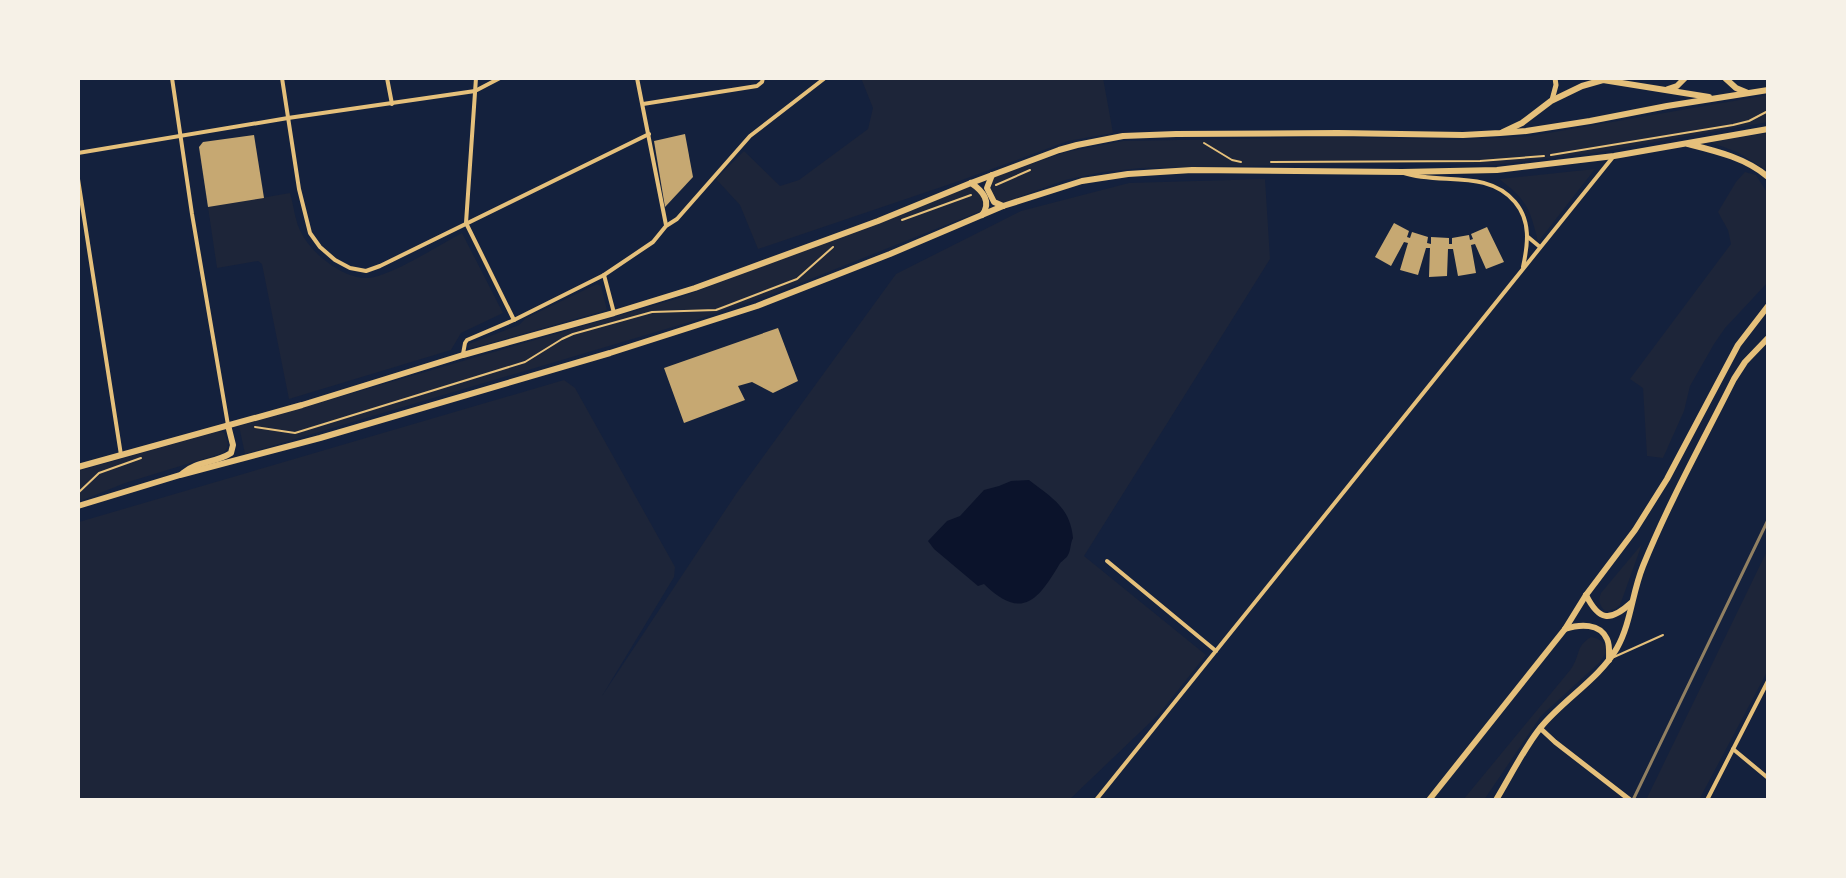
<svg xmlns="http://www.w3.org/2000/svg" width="1846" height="878" viewBox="0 0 1846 878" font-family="'Source Sans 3',sans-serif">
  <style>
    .green { fill: #1d2539 }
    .water { fill: #0b132b }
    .building { fill: #c6a872 }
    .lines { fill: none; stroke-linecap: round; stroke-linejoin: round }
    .path { stroke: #e5c07b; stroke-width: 2 }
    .service { stroke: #e5c07b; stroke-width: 2 }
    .minor { stroke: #e5c07b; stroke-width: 4 }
    .tertiary { stroke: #e5c07b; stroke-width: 5 }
    .secondary { stroke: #e5c07b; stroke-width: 6 }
    .rail { stroke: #918062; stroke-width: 3 }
  </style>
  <rect width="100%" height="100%" fill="#14213d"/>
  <g class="green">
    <path d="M 861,78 L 1103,78 L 1113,133 L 1068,141 L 962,180 L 758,249 L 740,205 L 716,179 L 744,151 L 780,186 L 799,180 L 868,129 L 873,108 Z"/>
    <path d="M 1768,95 L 1768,122 L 1600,152 L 1494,165 L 1414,163 L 1141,168 L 1103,172 L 1065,180 L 1002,203 C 991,198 989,188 993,177 L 1066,152 L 1123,141 L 1337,137 L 1461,140 L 1531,136 Z"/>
    <path d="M 1768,133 L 1768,171 L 1737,152 L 1710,142 Z"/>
    <path d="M 1595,169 L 1538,242 C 1530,209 1527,200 1499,179 Z"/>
    <path d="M 1745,172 L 1756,175 L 1768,194 L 1768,282 L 1725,328 L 1714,344 L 1690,386 L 1684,411 L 1663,458 L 1647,456 L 1643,388 L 1630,379 L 1731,244 L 1728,230 L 1718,212 L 1736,182 Z"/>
    <path d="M 1265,179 L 1270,259 L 1084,556 L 1206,655 L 1159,714 L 1069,800 L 78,800 L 79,522 L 564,380 L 575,388 L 675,567 L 674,577 L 602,696 L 736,494 L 896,274 L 1021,211 L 1129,183 Z"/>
    <path d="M 971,186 C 979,191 988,202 981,211 L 773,294 L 693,321 L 245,454 L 239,426 L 679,298 Z"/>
    <path d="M 290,193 C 294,206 295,223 302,234 C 312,254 344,279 367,278 C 388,278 441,244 462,233 L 503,313 L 461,333 L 451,350 L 289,399 L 262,264 L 258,261 L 217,268 L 208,207 Z"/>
    <path d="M 597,284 L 601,286 L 607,310 L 476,347 L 469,349 L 468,347 L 469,344 L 519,325 L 526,318 Z"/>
    <path d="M 219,431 L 224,433 C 227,441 231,447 223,453 L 125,483 L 78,502 L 78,471 Z"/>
    <path d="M 1642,544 L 1620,605 L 1615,609 L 1605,611 C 1599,605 1598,600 1601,593 Z"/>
    <path d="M 1768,549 L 1768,670 L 1699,800 L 1646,800 Z"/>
    <path d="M 1591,637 C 1601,639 1604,642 1607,651 L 1600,662 L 1541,716 L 1484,800 L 1463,800 L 1571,669 C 1581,654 1575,647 1591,637 Z"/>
  </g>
  <path class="water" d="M 1029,480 C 1052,498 1070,507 1073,538 C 1070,544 1071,550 1068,555 C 1066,559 1061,561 1059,565 C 1037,602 1021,620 984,584 L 978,586 L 934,549 L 928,541 L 947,521 L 960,516 L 984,490 L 999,486 L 1011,481 Z"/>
  <g class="building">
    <path d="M 685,134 L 693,177 L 665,207 L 654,141 Z"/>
    <path d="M 254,135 L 264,198 L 208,207 L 199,147 L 203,142 Z"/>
    <path d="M 1394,223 L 1409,231 L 1407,237 L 1410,238 L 1412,232 L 1428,237 L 1427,243 L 1431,244 L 1431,237 L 1449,238 L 1449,244 L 1452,244 L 1452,238 L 1469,235 L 1470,240 L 1473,239 L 1471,234 L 1487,227 L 1504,262 L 1486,269 L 1475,244 L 1471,245 L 1476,273 L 1458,276 L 1453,249 L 1448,249 L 1447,276 L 1429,277 L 1430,248 L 1426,248 L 1418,275 L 1400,270 L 1408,243 L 1404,242 L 1391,266 L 1375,257 Z"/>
    <path d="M 778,328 L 798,381 L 773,393 L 752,382 L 738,386 L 745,400 L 684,423 L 664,368 Z"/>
  </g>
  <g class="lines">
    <g class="path">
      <path d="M 1204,143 L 1232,160 L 1241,162"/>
      <path d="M 1551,155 L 1733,125 L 1749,121 L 1768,111"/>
      <path d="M 1271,162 L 1480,161 L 1544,156"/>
      <path d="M 996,185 L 1030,170"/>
      <path d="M 902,220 L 971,195"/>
      <path d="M 255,427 L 295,433 L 525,362 L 562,339 L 573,334 L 652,312 L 716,310 L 724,307 L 797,279 L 833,247"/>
      <path d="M 78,493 L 99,473 L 141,458"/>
    </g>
    <path class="service" d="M 1614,657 L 1663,635"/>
    <g class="minor">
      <path d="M 172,78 L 192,214 L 228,425"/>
      <path d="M 282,78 L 299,189 L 310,233 L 320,247 L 335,260 L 350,268 L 366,271 L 380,266 L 649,134"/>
      <path d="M 387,78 L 392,104"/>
      <path d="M 476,78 L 466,223 L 514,320"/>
      <path d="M 637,78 L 666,225"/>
      <path d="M 643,104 L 757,86 L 762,82 L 763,78"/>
      <path d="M 78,153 L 288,118 L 475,91 L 500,78"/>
      <path d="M 1404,173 C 1441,185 1487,169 1515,202 C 1531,221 1528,244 1523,267"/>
      <path d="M 78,179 L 121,455"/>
      <path d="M 1528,237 L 1540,247"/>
      <path d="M 604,275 L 614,313"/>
      <path d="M 463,354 L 465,343 L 467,340 L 514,320 L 604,275 L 653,242 L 666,226 L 677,219 L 750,136 L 825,78"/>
      <path d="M 1107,561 L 1216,651"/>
      <path d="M 1733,749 L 1768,778"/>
      <path d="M 1096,800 L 1613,157"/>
      <path d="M 1707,800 L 1768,681"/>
    </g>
    <g class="tertiary">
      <path d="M 1552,100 L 1556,85 L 1555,78"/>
      <path d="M 1540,728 L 1555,742 L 1630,800"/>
    </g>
    <g class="secondary">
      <path d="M 1725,78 L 1736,88 L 1748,93"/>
      <path d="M 1668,89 L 1677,86 L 1685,78"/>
      <path d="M 1503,132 L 1522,123 L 1551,101 L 1582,86 L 1603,80 L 1709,97"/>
      <path d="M 1688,144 C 1716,151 1746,158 1768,177"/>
      <path d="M 992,175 L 987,188 L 994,202 L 1003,206"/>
      <path d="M 971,183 C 983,191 992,202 982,215"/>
      <path d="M 78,467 L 302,405 L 463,355 L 614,313 L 695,288 L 878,221 L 971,183 L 1059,150 L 1077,145 L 1123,136 L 1176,134 L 1338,133 L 1463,135 L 1500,133 L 1526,131 L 1590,121 L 1667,106 L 1768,90"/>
      <path d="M 183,473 C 197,461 216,463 231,453 L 233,445 L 228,425"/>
      <path d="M 78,506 L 180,475 L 320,438 L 610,353 L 757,306 L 890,254 L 1003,206 L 1082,181 L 1128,174 L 1192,170 L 1402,172 L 1497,170 L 1614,156 L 1768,129"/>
      <path d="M 1586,595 C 1599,621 1610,622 1631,603"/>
      <path d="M 1565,629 C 1580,624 1600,623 1607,639 C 1610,645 1609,653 1609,660"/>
      <path d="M 1429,800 L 1565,629 L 1586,595 L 1635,530 L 1667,479 L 1738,345 L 1768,306"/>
      <path d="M 1496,800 C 1510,777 1524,748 1541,727 C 1563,700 1600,678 1617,648 C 1631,623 1632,593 1643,566 C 1669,502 1703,441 1734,379 L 1745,362 L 1768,338"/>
    </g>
    <path class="rail" d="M 1633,800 L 1768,520"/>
  </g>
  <rect width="1846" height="878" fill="none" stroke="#f6f1e7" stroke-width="160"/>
</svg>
